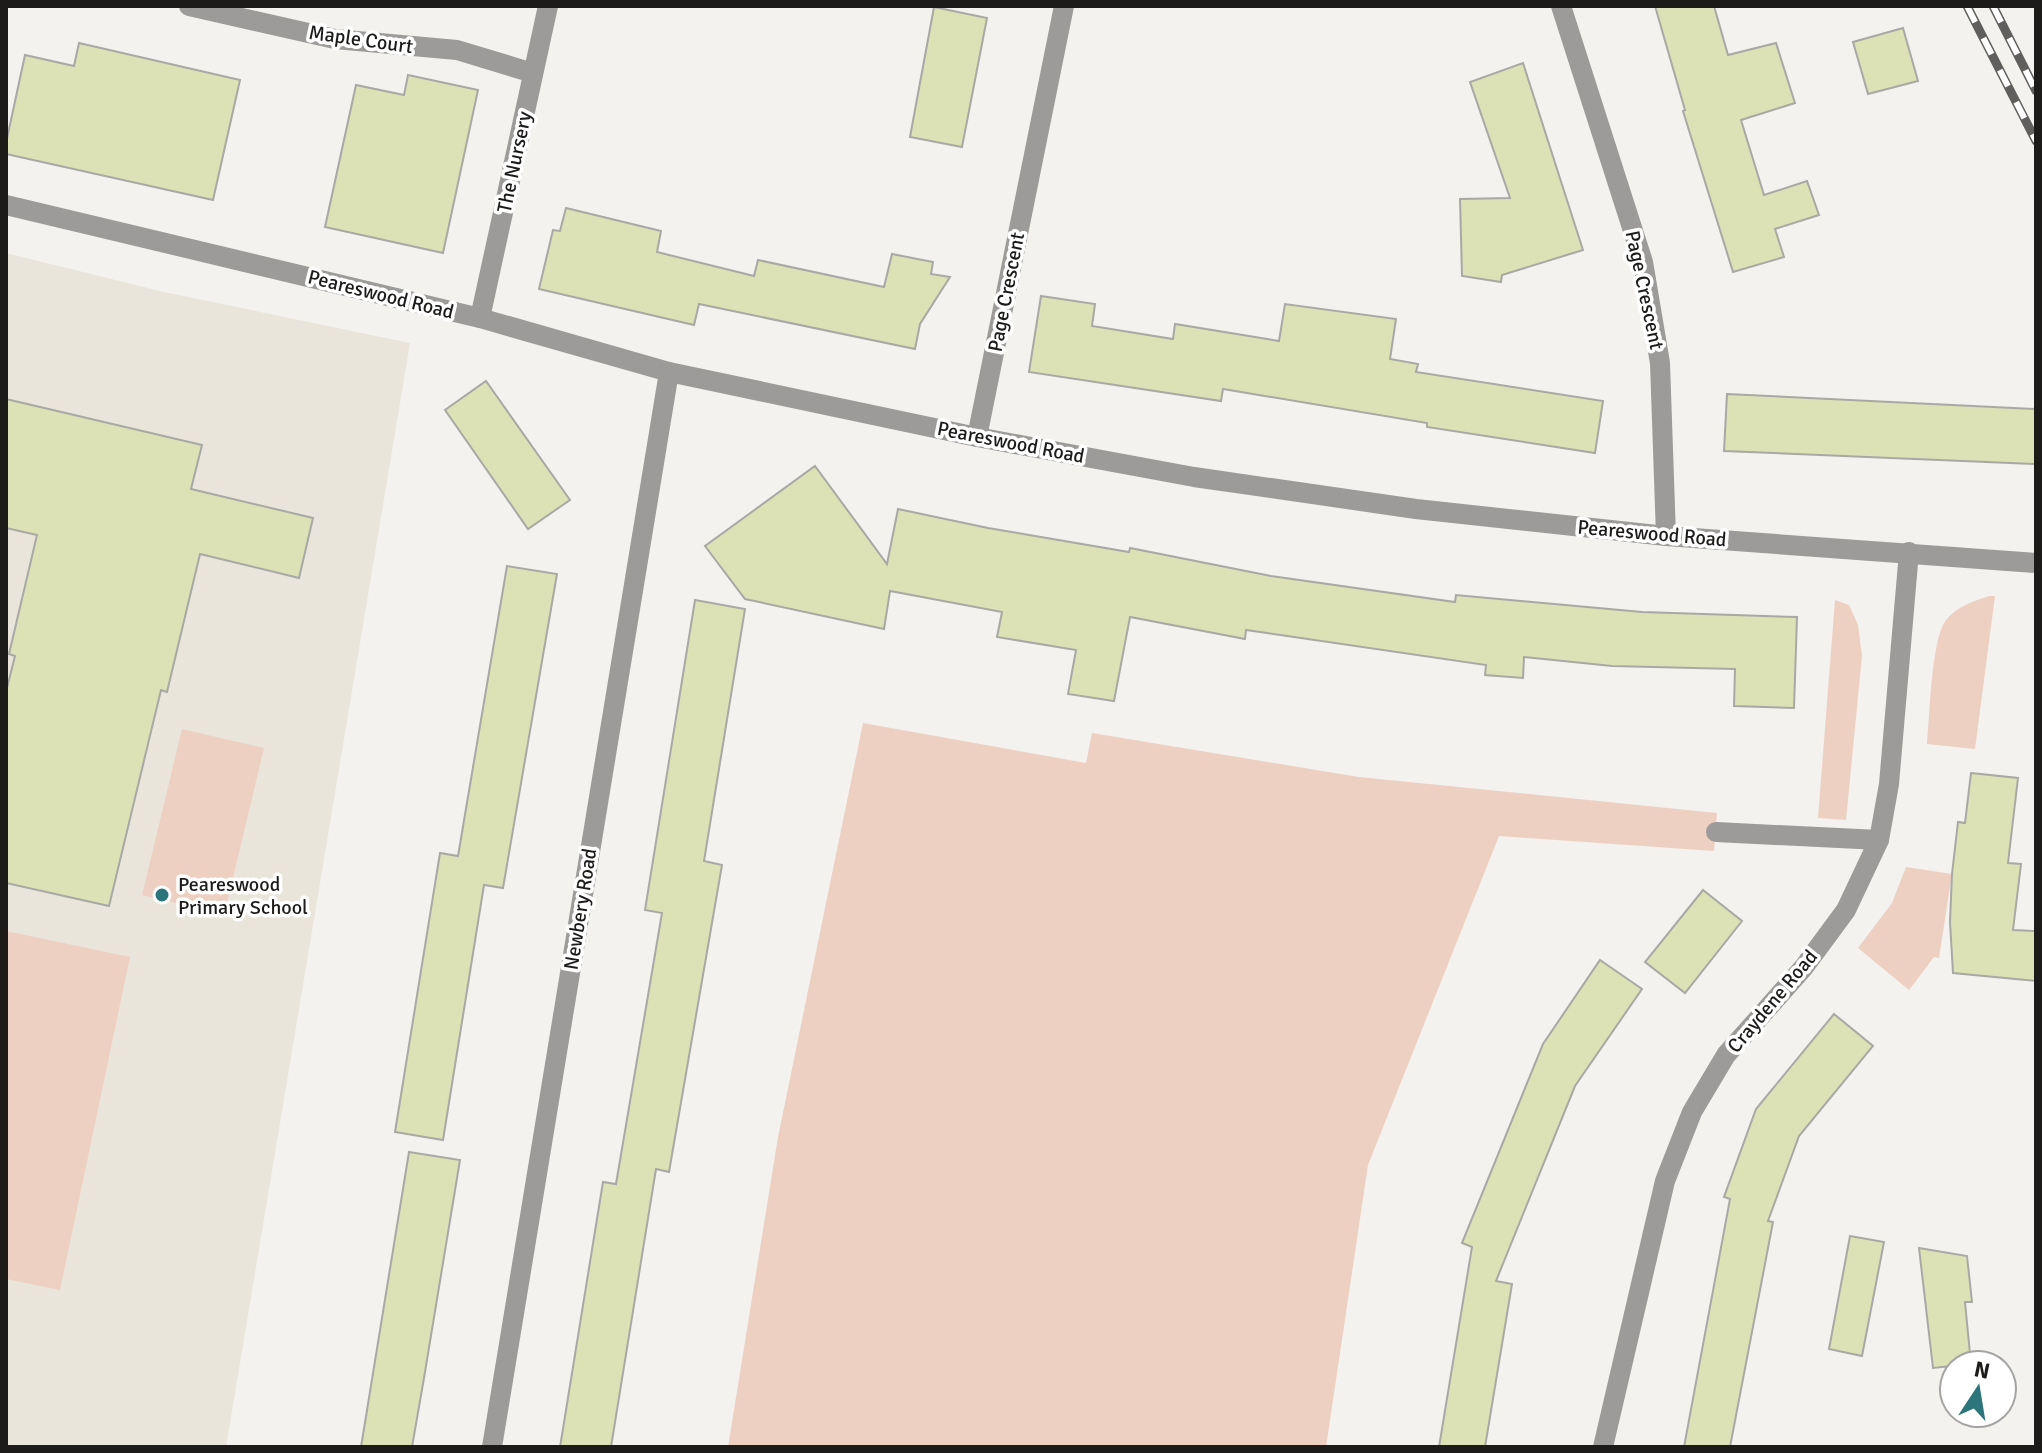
<svg xmlns="http://www.w3.org/2000/svg" width="2042" height="1453" viewBox="0 0 2042 1453" font-family="Signika,sans-serif">
  <style>
    .built { fill: #e9e5da }
    .green { fill: #eed0c2 }
    .building { fill: #dce2b5; stroke: #a8a9a5; stroke-width: 2 }
    .lines { fill: none; stroke-linecap: round; stroke-linejoin: round }
    .lane { stroke: #9c9b99; stroke-width: 20 }
    .street { stroke: #9c9b99; stroke-width: 20 }
    .rail-casing { stroke: #605f5d; stroke-width: 9 }
    .rail { stroke: #fff; stroke-width: 6; stroke-dasharray: 18; stroke-linecap: butt }
    .poi-dot { fill: #2b757b; stroke: #fff; stroke-width: 3 }
    .labels { text-anchor: middle; stroke-width: 7; stroke-linejoin: round; paint-order: stroke }
    .street-label { font-size: 20px; fill: #1c1b1a; stroke: #fff }
    .poi-label { font-size: 20px; fill: #1c1b1a; stroke: #fff; text-anchor: start }
  </style>
  <rect width="100%" height="100%" fill="#f3f2ee"/>
  <path class="built" d="M 6,253 L 164,292 L 410,343 L 226,1447 L 6,1447 Z"/>
  <g class="green">
    <path d="M 1989,596 L 1995,596 L 1975,749 L 1927,744 C 1930,716 1931,640 1946,620 C 1956,607 1974,601 1989,596 Z"/>
    <path d="M 1835,600 L 1849,605 L 1858,625 L 1862,656 L 1846,820 L 1818,818 Z"/>
    <path d="M 863,723 L 1086,763 L 1092,733 L 1359,777 L 1717,813 L 1714,851 L 1499,836 L 1368,1165 L 1326,1447 L 728,1447 L 778,1137 Z"/>
    <path d="M 182,729 L 264,748 L 224,915 L 142,895 Z"/>
    <path d="M 1906,867 L 1952,874 L 1939,958 L 1934,957 L 1909,990 L 1858,948 L 1892,903 Z"/>
    <path d="M 6,931 L 130,957 L 60,1290 L 6,1279 Z"/>
  </g>
  <g class="building">
    <path d="M 1655,6 L 1714,6 L 1728,55 L 1776,43 L 1795,103 L 1741,120 L 1764,195 L 1807,181 L 1819,215 L 1775,229 L 1784,257 L 1733,272 L 1683,111 L 1685,110 Z"/>
    <path d="M 934,7 L 987,18 L 962,147 L 910,137 Z"/>
    <path d="M 1903,28 L 1918,81 L 1868,94 L 1853,42 Z"/>
    <path d="M 79,43 L 240,80 L 213,200 L 6,154 L 6,143 L 25,55 L 74,66 Z"/>
    <path d="M 1523,63 L 1583,250 L 1502,275 L 1501,282 L 1462,276 L 1460,199 L 1510,198 L 1470,82 Z"/>
    <path d="M 408,75 L 478,90 L 443,253 L 325,227 L 356,85 L 404,95 Z"/>
    <path d="M 566,208 L 661,231 L 657,252 L 754,276 L 758,260 L 884,287 L 892,254 L 933,262 L 931,274 L 950,277 L 920,324 L 915,349 L 699,304 L 694,325 L 539,289 L 553,230 L 560,231 Z"/>
    <path d="M 1041,296 L 1095,304 L 1092,326 L 1173,339 L 1175,324 L 1279,341 L 1285,304 L 1396,319 L 1390,359 L 1418,364 L 1416,372 L 1603,401 L 1595,453 L 1427,427 L 1427,423 L 1223,389 L 1221,401 L 1029,372 Z"/>
    <path d="M 486,381 L 570,500 L 528,529 L 445,410 Z"/>
    <path d="M 1727,394 L 2036,409 L 2036,464 L 1724,451 Z"/>
    <path d="M 6,399 L 202,445 L 191,489 L 313,518 L 299,578 L 200,554 L 167,692 L 161,690 L 109,906 L 6,883 L 6,692 L 15,656 L 9,654 L 37,535 L 6,528 Z"/>
    <path d="M 815,466 L 887,564 L 898,509 L 988,528 L 1129,552 L 1130,548 L 1271,576 L 1455,602 L 1456,595 L 1642,612 L 1797,617 L 1794,708 L 1734,706 L 1735,669 L 1612,666 L 1524,657 L 1523,678 L 1485,675 L 1486,665 L 1246,630 L 1245,639 L 1130,617 L 1114,701 L 1068,694 L 1076,650 L 997,637 L 1002,612 L 890,591 L 884,629 L 745,599 L 705,546 Z"/>
    <path d="M 507,566 L 557,574 L 503,888 L 484,885 L 443,1140 L 395,1132 L 440,853 L 458,856 Z"/>
    <path d="M 695,600 L 745,609 L 704,861 L 722,865 L 669,1172 L 656,1169 L 611,1447 L 560,1447 L 603,1182 L 616,1184 L 662,913 L 645,910 Z"/>
    <path d="M 1971,773 L 2018,778 L 2008,863 L 2021,864 L 2013,930 L 2036,931 L 2036,981 L 1953,973 L 1950,922 L 1952,874 L 1958,822 L 1965,823 Z"/>
    <path d="M 1703,890 L 1742,921 L 1685,993 L 1645,962 Z"/>
    <path d="M 1600,960 L 1642,989 L 1575,1086 L 1496,1281 L 1512,1284 L 1485,1447 L 1439,1447 L 1472,1247 L 1462,1243 L 1543,1044 Z"/>
    <path d="M 1834,1014 L 1873,1046 L 1799,1136 L 1768,1221 L 1773,1222 L 1730,1447 L 1684,1447 L 1730,1199 L 1724,1197 L 1756,1109 Z"/>
    <path d="M 409,1152 L 460,1160 L 424,1378 L 412,1447 L 361,1447 Z"/>
    <path d="M 1850,1236 L 1884,1242 L 1862,1356 L 1829,1349 Z"/>
    <path d="M 1919,1248 L 1967,1256 L 1972,1302 L 1965,1302 L 1971,1364 L 1933,1368 Z"/>
  </g>
  <g class="lines">
    <path class="lane" d="M 1716,832 L 1879,840"/>
    <g class="street">
      <path d="M 189,6 L 335,39 L 457,50 L 533,73"/>
      <path d="M 1561,6 L 1643,262 L 1660,363 L 1666,536"/>
      <path d="M 6,205 L 480,318 L 669,372 L 977,437 L 1194,477 L 1416,509 L 1666,536 L 2036,563"/>
      <path d="M 480,318 L 548,6"/>
      <path d="M 977,437 L 1064,6"/>
      <path d="M 492,1447 L 669,372"/>
      <path d="M 1603,1447 L 1665,1181 L 1692,1112 L 1726,1055 L 1804,967 L 1846,910 L 1879,840 L 1889,784 L 1909,552"/>
    </g>
    <defs>
      <g id="rail">
        <path d="M 1967,6 L 2036,141"/>
        <path d="M 1993,6 L 2036,91"/>
      </g>
    </defs>
    <use href="#rail" class="rail-casing"/>
    <use href="#rail" class="rail"/>
  </g>
  <circle class="poi-dot" cx="162" cy="895" r="8"/>
  <g class="labels">
    <g class="street-label">
      <text transform="translate(361 39) rotate(8)" y="7">Maple Court</text>
      <text transform="translate(514 162) rotate(-78)" y="7">The Nursery</text>
      <text transform="translate(1645 290) rotate(78)" y="7">Page Crescent</text>
      <text transform="translate(1006 292) rotate(-79)" y="7">Page Crescent</text>
      <text transform="translate(381 294) rotate(14)" y="7">Peareswood Road</text>
      <text transform="translate(1011 442) rotate(11)" y="7">Peareswood Road</text>
      <text transform="translate(1652 533) rotate(5)" y="7">Peareswood Road</text>
      <text transform="translate(580 909) rotate(-81)" y="7">Newbery Road</text>
      <text transform="translate(1772 1001) rotate(-50)" y="7">Craydene Road</text>
    </g>
    <g class="poi-label">
      <text x="178" y="891">Peareswood<tspan x="178" dy="23">Primary School</tspan></text>
    </g>
  </g>
  <rect width="2042" height="1453" fill="none" stroke="#1c1b1a" stroke-width="16"/>
  <g transform="translate(1978 1389) rotate(12)"><circle r="38" fill="#ffffff" stroke="#a4a4a3" stroke-width="2"/>
  <path d="M0-6L14 30L0 20L-14 30Z" fill="#2b757b"/>
  <text y="-12" font-size="22" font-weight="bold" text-anchor="middle" fill="#1c1b1a">N</text>
  </g>
</svg>
